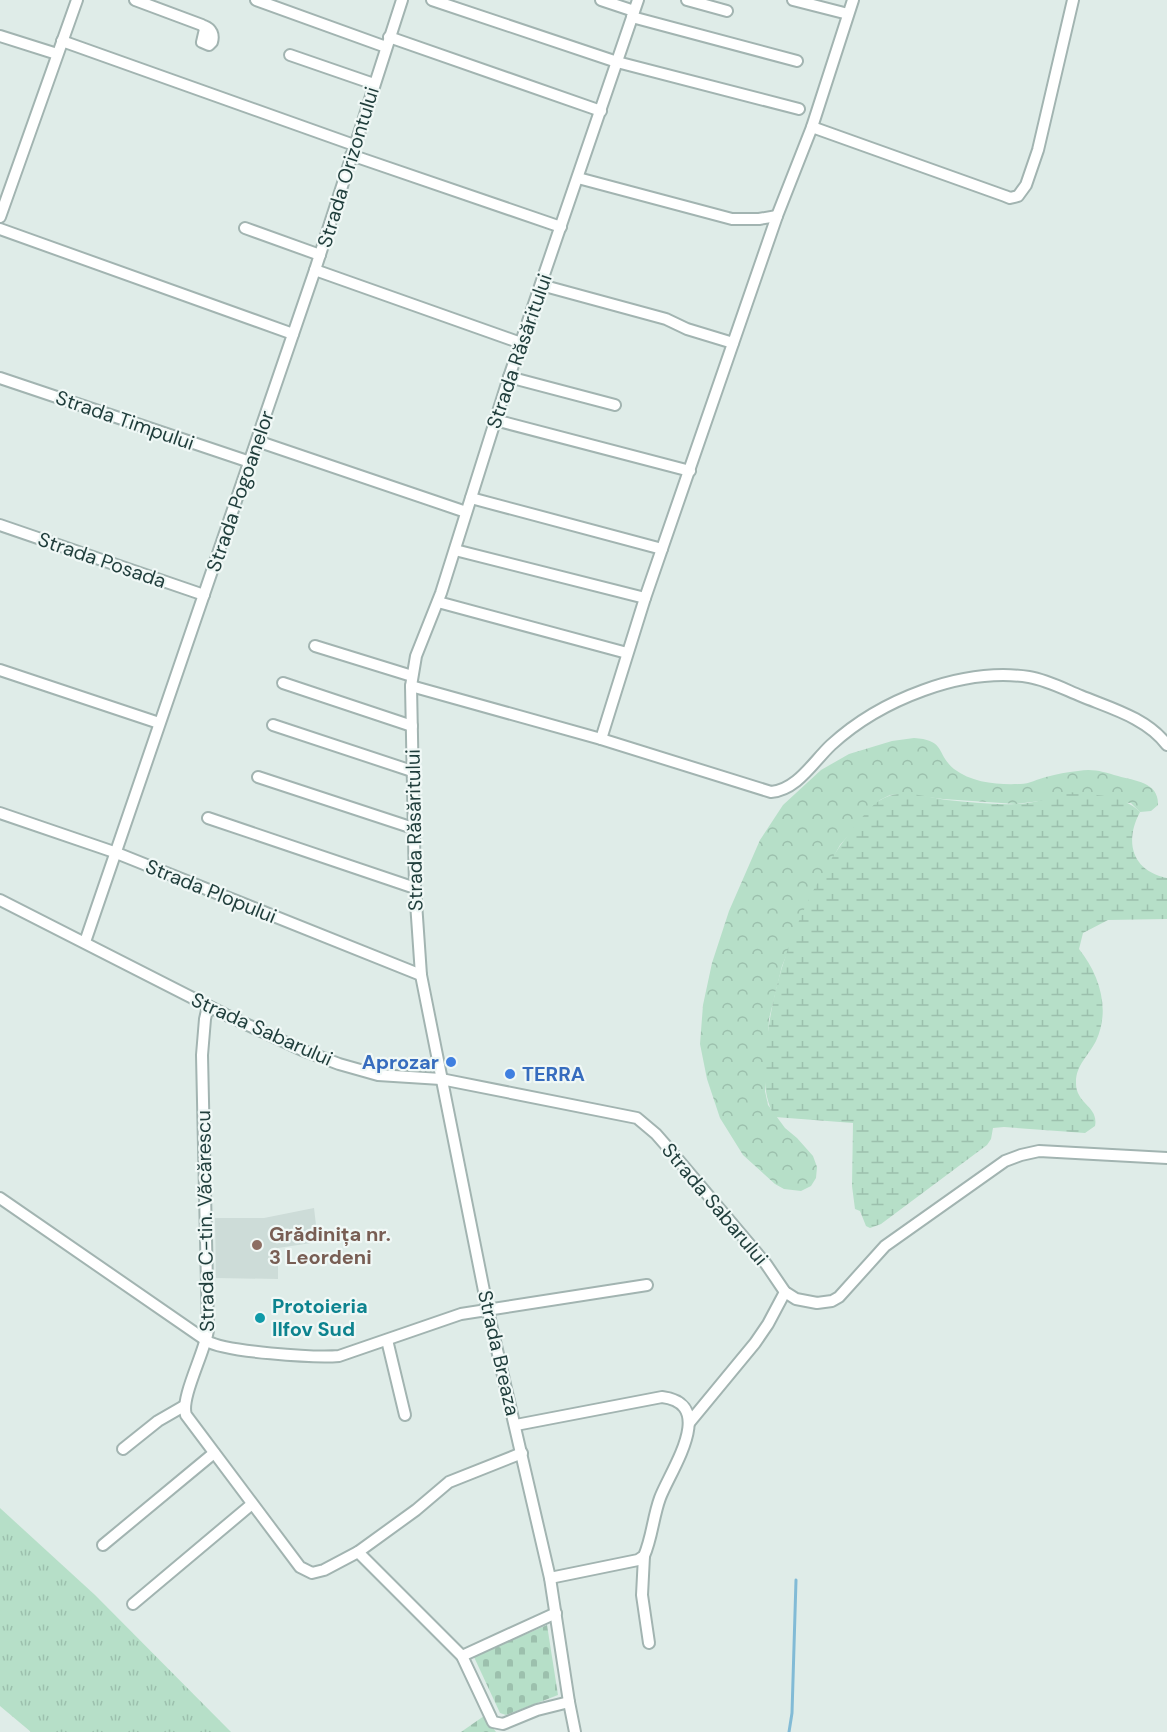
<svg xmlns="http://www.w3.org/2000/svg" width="1167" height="1732" viewBox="0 0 1167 1732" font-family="'DM Sans',sans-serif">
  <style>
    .built { fill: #cddcd8 }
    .grass { fill: url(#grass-tufts) }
    .forest { fill: url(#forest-crowns) }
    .wetland { fill: url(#wetland-marsh) }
    .cemetery { fill: url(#cemetery-stones) }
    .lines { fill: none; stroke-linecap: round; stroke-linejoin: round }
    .stream { stroke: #82bbd6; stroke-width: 3 }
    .minor-casing { stroke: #a2b4b1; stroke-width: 14 }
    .minor { stroke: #fff; stroke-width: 10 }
    .shop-dot { fill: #3f7fe0; stroke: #f0f8f6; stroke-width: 2 }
    .education-dot { fill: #8d6e63; stroke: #f0f8f6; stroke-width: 2 }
    .culture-dot { fill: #0f9aa8; stroke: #f0f8f6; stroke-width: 2 }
    .labels { text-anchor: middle; stroke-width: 4.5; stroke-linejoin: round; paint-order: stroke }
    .street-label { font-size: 20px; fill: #1f3d3b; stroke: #f0f8f6 }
    .shop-label { font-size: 20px; font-weight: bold; fill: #366cbe; stroke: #f0f8f6; text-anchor: end }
    .education-label { font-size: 20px; font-weight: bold; fill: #785e54; stroke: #f0f8f6; text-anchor: start }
    .culture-label { font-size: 20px; font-weight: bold; fill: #0d838f; stroke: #f0f8f6; text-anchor: start }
  </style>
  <defs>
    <pattern id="grass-tufts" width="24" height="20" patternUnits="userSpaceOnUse" patternTransform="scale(1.5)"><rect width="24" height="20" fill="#b6dfc8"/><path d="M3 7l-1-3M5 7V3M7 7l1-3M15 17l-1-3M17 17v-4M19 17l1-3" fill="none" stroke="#9cc0ad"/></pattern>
    <pattern id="forest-crowns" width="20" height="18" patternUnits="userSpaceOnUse" patternTransform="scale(1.5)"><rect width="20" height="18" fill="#b6dfc8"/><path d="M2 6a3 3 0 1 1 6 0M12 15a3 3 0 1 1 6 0" fill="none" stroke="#9cc0ad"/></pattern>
    <pattern id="wetland-marsh" width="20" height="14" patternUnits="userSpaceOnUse" patternTransform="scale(1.5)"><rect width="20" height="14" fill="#b6dfc8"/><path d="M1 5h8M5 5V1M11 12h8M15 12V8" fill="none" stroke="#9cc0ad"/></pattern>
    <pattern id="cemetery-stones" width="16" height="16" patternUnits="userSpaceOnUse" patternTransform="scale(1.5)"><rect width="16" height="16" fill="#b6dfc8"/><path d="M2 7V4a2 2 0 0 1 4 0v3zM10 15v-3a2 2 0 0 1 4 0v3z" fill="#9cc0ad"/></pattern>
  </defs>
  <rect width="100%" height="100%" fill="#dfece8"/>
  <path class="built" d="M 314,1208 L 318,1242 L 278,1248 L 278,1279 L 216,1278 L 215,1218 L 264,1218 Z"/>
  <path class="grass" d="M 0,1508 L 95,1595 L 231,1732 L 31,1732 L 0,1706 Z"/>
  <path class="forest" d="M 914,738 C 946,740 936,754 954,769 C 972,783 999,785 1020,784 C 1030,784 1037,779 1046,777 C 1057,774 1067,772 1078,771 C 1093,768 1104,772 1118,776 C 1135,781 1159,782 1158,805 L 1151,811 L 1140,812 L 1131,803 L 1040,801 L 1016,804 L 943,799 L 903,794 L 890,795 L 880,800 L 840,845 L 807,905 L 782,966 L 769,1019 L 765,1091 L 768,1105 L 785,1128 L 797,1138 L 813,1156 L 817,1167 L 816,1178 L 811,1186 L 801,1191 L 784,1189 L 775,1184 L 743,1155 L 720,1118 L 707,1079 L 700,1044 L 703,1005 L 712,963 L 729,911 L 760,840 L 783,805 L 821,770 L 849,754 L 892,741 Z"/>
  <path class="wetland" d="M 1069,792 C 1093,795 1122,794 1140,812 C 1124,842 1132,871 1167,878 L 1167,919 L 1108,920 L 1083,933 L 1079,949 C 1099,974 1111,1009 1096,1041 C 1089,1055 1076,1065 1076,1082 C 1075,1104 1099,1106 1095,1126 L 1085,1133 L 1004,1127 L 993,1128 L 991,1139 L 987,1145 L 881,1224 L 870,1228 L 866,1226 L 860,1211 L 855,1209 L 852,1186 L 853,1123 L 775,1117 C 763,1097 764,1074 766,1051 C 772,973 806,887 855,826 C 865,814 874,801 889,796 C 907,790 929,798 947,800 C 970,802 993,805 1016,804 C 1034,804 1052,797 1069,792 Z"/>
  <g class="cemetery">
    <path d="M 547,1625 L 558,1695 L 506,1715 L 500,1713 L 474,1657 Z"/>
    <path d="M 484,1716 L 496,1732 L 461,1732 Z"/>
  </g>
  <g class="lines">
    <path class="stream" d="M 789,1732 L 792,1713 L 796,1580"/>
    <defs>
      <g id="minor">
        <path d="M 135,0 L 202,25 L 205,29 L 202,42 L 209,45 L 212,42 C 214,35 212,29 204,26"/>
        <path d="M 256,0 L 386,47"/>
        <path d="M 432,0 L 617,62 L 799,109"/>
        <path d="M 601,0 L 634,11"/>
        <path d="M 687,0 L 727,11"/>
        <path d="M 793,0 L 848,14"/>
        <path d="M 632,17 L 797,61"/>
        <path d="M 0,36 L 57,54"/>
        <path d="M 389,37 L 601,111"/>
        <path d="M 62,41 L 354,145"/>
        <path d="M 290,55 L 374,84"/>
        <path d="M 812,127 L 1005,196 L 1010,198 L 1018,196 L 1026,185 L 1038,150 L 1073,0"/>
        <path d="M 351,155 L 561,227"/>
        <path d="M 578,178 L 732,219 L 759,219 L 777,216"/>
        <path d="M 0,217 L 77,0"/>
        <path d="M 245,228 L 320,255"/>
        <path d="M 0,229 L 293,334"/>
        <path d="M 315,270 L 521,343"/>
        <path d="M 541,285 L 666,319 L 687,329 L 733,343"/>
        <path d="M 509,377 L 615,405"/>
        <path d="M 0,378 L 250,462"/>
        <path d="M 495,420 L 690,471"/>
        <path d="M 257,441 L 466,512"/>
        <path d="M 471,498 L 662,549"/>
        <path d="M 0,525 L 204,595"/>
        <path d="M 455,550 L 645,598"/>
        <path d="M 438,602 L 627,653"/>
        <path d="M 315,646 L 412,676"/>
        <path d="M 0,670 L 159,723"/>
        <path d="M 283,683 L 412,726"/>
        <path d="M 411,686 L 601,739 L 771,792 C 797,790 813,762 831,745 C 880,700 962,667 1029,677 C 1047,680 1064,689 1081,696 C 1110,708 1147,718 1167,745"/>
        <path d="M 273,725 L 412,771"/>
        <path d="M 601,739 L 645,598 L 777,216 L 812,127 L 853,0"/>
        <path d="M 258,777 L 413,828"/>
        <path d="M 0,813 L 114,852 L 421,975"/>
        <path d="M 208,818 L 415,888"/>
        <path d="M 0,900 L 226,1015 L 302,1050 L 339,1064 L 378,1075 L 441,1079 L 637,1118 L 656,1134 L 670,1150 L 766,1264 L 785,1292 L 796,1299 L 817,1303 L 832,1301 L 839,1297 L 885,1246 L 1005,1161 L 1021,1155 L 1039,1151 L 1167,1158"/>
        <path d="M 85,942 L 315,270 L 402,0"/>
        <path d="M 208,1006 L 205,1019 L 202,1055 L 208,1330 C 205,1352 180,1398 186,1415 L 300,1567 L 312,1573 L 324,1570 L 358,1552 L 416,1510 L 449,1482 L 522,1453"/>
        <path d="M 0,1198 L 207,1341 C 225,1352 315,1358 339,1356 L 461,1314 L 647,1285"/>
        <path d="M 387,1340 L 405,1415"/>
        <path d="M 689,1423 L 755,1343 L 768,1324 L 785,1292"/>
        <path d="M 516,1425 L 662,1397 C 718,1404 670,1471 660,1498 C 653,1517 652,1538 644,1556 L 638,1560 L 550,1578"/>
        <path d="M 123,1449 L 158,1421 L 184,1406"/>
        <path d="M 103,1545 L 214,1453"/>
        <path d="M 358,1552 L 462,1656 L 493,1722 L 503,1724 L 537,1710 L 569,1702"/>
        <path d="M 644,1556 L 642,1595 L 649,1643"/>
        <path d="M 133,1604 L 252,1504"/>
        <path d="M 462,1656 L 556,1613"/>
        <path d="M 575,1732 L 569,1702 L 550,1578 L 488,1311 L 421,975 L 415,888 L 411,686 L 416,656 L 441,593 L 509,377 L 638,0"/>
      </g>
    </defs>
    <use href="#minor" class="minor-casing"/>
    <use href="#minor" class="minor"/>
  </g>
  <g class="shop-dot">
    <circle cx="451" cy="1062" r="6"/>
    <circle cx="510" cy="1074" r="6"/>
  </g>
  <circle class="education-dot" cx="257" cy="1245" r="6"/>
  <circle class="culture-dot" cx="260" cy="1318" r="6"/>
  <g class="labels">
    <g class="street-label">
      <text transform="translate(348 167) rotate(-73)" y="7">Strada Orizontului</text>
      <text transform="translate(519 351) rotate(-71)" y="7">Strada Răsăritului</text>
      <text transform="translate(125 420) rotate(19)" y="7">Strada Timpului</text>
      <text transform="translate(240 491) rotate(-71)" y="7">Strada Pogoanelor</text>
      <text transform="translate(102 560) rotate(19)" y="7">Strada Posada</text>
      <text transform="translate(414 830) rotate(-91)" y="7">Strada Răsăritului</text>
      <text transform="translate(211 891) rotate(22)" y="7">Strada Plopului</text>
      <text transform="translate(262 1029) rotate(24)" y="7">Strada Sabarului</text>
      <text transform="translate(715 1204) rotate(50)" y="7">Strada Sabarului</text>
      <text transform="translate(205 1221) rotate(-91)" y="7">Strada C-tin. Văcărescu</text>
      <text transform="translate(499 1353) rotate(77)" y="7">Strada Breaza</text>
    </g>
    <g class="shop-label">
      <text x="439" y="1069">Aprozar</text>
      <text x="522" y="1081" text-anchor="start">TERRA</text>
    </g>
    <g class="education-label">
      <text x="269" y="1241">Grădinița nr.<tspan x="269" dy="23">3 Leordeni</tspan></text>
    </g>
    <g class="culture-label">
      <text x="272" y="1313">Protoieria<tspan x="272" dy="23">Ilfov Sud</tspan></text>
    </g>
  </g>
</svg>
